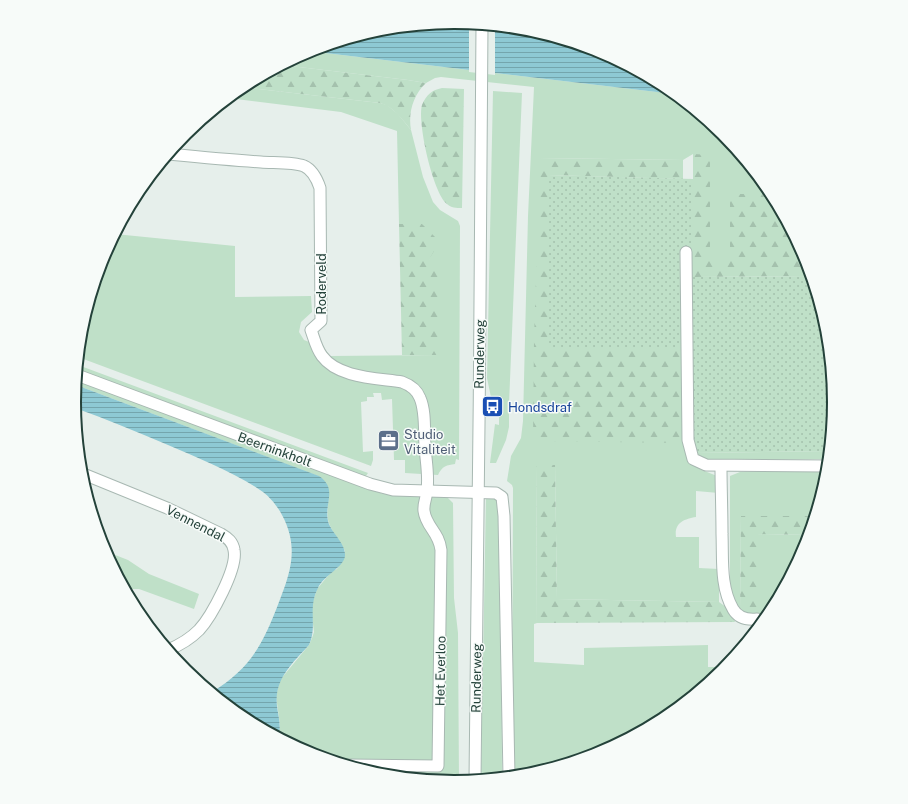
<svg xmlns="http://www.w3.org/2000/svg" width="908" height="804" viewBox="0 0 908 804" font-family="'Public Sans',sans-serif">
  <style>
    .grass { fill: #bfe0c8 }
    .forest { fill: url(#forest-firs) }
    .park { fill: url(#park-dots) }
    .water { fill: url(#water-rules) }
    .pier { fill: #e6efeb }
    .lines { fill: none; stroke-linecap: round; stroke-linejoin: round }
    .minor-casing { stroke: #a8b8b2; stroke-width: 13 }
    .minor { stroke: #fff; stroke-width: 11 }
    .labels { text-anchor: middle; stroke-width: 3; stroke-linejoin: round; paint-order: stroke }
    .street-label { font-size: 13px; fill: #24423a; stroke: #f7fbf9 }
    .transit-label { font-size: 13px; fill: #164399; stroke: #f7fbf9; text-anchor: start }
    .service-label { font-size: 13px; fill: #4e5e75; stroke: #f7fbf9; text-anchor: start }
    .rim { fill: none; stroke: #24423a; stroke-width: 2 }
  </style>
  <defs>
    <pattern id="forest-firs" width="22" height="20" patternUnits="userSpaceOnUse"><rect width="22" height="20" fill="#bfe0c8"/><path d="M5 1l3.5 6h-7zM16 11l3.5 6h-7z" fill="#a4c1ad"/></pattern>
    <pattern id="park-dots" width="8" height="8" patternUnits="userSpaceOnUse"><rect width="8" height="8" fill="#bfe0c8"/><path d="M2 2h.1M6 6h.1" fill="none" stroke="#a4c1ad" stroke-width="1.8" stroke-linecap="round"/></pattern>
    <pattern id="water-rules" width="6" height="5" patternUnits="userSpaceOnUse"><rect width="6" height="5" fill="#8ec9d4"/><path d="M0 2.5h6" fill="none" stroke="#74a5ad"/></pattern>
  </defs>
  <rect width="100%" height="100%" fill="#e6efeb"/>
  <g class="grass">
    <path d="M 308,51 L 674,94 L 723,133 L 771,194 L 737,194 L 730,258 L 710,258 L 693,154 L 683,160 L 541,158 L 694,464 L 702,470 L 717,476 L 719,493 L 696,491 L 696,517 C 684,519 674,523 676,537 L 699,537 L 699,568 L 719,569 L 719,602 L 557,599 L 555,465 L 536,465 L 537,623 L 534,624 L 534,662 L 584,665 L 584,648 L 708,645 L 708,667 L 725,667 L 665,718 L 599,753 L 528,775 L 512,776 L 513,488 L 512,485 L 507,481 L 511,456 L 521,438 L 523,421 L 528,216 L 534,87 L 441,77 L 435,78 L 426,83 L 408,80 L 282,65 Z"/>
    <path d="M 242,87 L 380,103 L 387,105 L 398,114 L 411,130 L 423,177 L 433,202 L 440,210 L 458,221 L 460,226 L 459,457 L 459,460 L 456,459 L 455,464 C 447,465 442,466 438,475 L 405,473 L 405,460 L 394,460 L 392,399 L 382,400 L 381,393 L 373,393 L 374,397 L 367,397 L 367,401 L 361,402 L 363,452 L 373,451 L 373,460 L 371,466 L 78,357 L 81,328 L 103,256 L 115,234 L 235,246 L 235,297 L 311,296 L 312,312 L 301,322 L 299,332 L 304,340 L 312,343 L 321,361 L 345,369 L 331,362 L 319,341 L 330,356 L 438,355 L 429,259 L 422,224 L 399,224 L 397,131 L 341,112 L 228,98 Z"/>
    <path d="M 493,91 L 522,93 L 509,404 L 509,427 L 506,440 L 496,463 L 490,463 L 495,424 L 499,425 L 499,403 L 492,402 L 487,378 Z"/>
    <path d="M 78,365 L 368,473 L 366,476 L 363,476 L 77,370 Z"/>
    <path d="M 76,380 L 383,494 L 447,497 L 453,503 L 454,598 L 458,633 L 459,782 L 412,778 L 412,762 L 346,762 L 343,763 L 308,753 L 278,737 L 280,725 L 276,696 L 280,680 L 309,645 L 312,638 L 314,632 L 312,616 L 312,604 L 317,589 L 332,571 L 337,569 L 345,551 C 340,540 331,532 328,520 C 325,503 336,488 318,476 L 76,385 Z"/>
    <path d="M 829,451 L 828,459 L 740,460 L 708,461 L 700,458 L 695,453 Z"/>
    <path d="M 809,470 L 827,471 L 815,516 L 741,516 L 740,609 L 730,595 L 730,476 L 740,472 Z"/>
    <path d="M 486,494 C 494,497 500,499 501,508 L 502,777 L 481,779 Z"/>
    <path d="M 757,534 L 809,535 L 805,548 L 770,613 L 759,626 L 757,622 Z"/>
    <path d="M 105,551 L 128,560 L 149,574 L 199,594 L 194,609 L 139,589 L 125,589 L 120,580 L 123,578 L 124,575 L 119,566 L 111,563 Z"/>
  </g>
  <g class="forest">
    <path d="M 282,65 L 408,80 L 426,83 C 413,95 408,113 411,130 C 402,119 394,107 380,103 L 242,87 Z"/>
    <path d="M 442,88 L 464,89 L 462,208 C 456,208 451,208 447,204 C 433,193 417,122 422,105 C 426,95 432,90 442,88 Z"/>
    <path d="M 693,154 L 710,155 L 710,258 L 730,258 L 730,200 L 737,194 L 771,194 L 805,257 L 811,276 L 693,277 Z"/>
    <path d="M 540,158 L 683,160 L 683,179 L 548,175 L 549,347 L 684,347 L 684,443 L 533,441 L 534,339 Z"/>
    <path d="M 399,224 L 422,224 L 440,242 L 429,259 L 440,271 L 438,355 L 402,355 Z"/>
    <path d="M 825,321 L 827,328 L 834,402 L 829,451 L 827,451 Z"/>
    <path d="M 536,465 L 555,465 L 557,599 L 719,602 L 730,610 L 735,622 L 537,623 Z"/>
    <path d="M 741,516 L 815,516 L 809,535 L 757,534 L 757,622 L 742,622 L 740,609 Z"/>
  </g>
  <path class="park" d="M 548,175 L 693,179 L 693,277 L 811,276 L 825,321 L 827,451 L 695,453 L 684,347 L 549,347 Z"/>
  <g class="water">
    <path d="M 452,22 L 494,28 L 530,30 L 600,51 L 665,86 L 674,94 L 308,51 L 380,29 Z"/>
    <path d="M 76,385 L 319,476 C 338,489 324,503 328,521 C 331,533 346,543 345,556 C 344,567 323,576 318,588 C 307,609 318,626 309,645 C 292,664 274,679 277,706 C 278,716 282,726 278,737 L 243,718 L 212,692 C 251,668 263,644 279,602 C 291,571 299,547 282,515 C 278,507 270,497 263,492 C 234,472 200,459 168,445 C 137,432 106,419 75,408 Z"/>
  </g>
  <path class="pier" d="M 469,24 L 495,27 L 495,75 L 469,72 Z"/>
  <g class="lines">
    <defs>
      <g id="minor">
        <path d="M 168,154 C 199,157 230,160 261,162 C 273,163 293,162 304,166 C 313,170 317,179 320,188 L 321,321 L 311,330 C 314,338 316,348 322,356 C 338,378 377,378 402,382 C 410,385 417,390 420,398 C 426,412 424,431 425,447 C 426,461 429,476 427,490 C 427,497 423,503 424,511 C 426,527 439,532 441,550 L 438,766 L 349,765"/>
        <path d="M 686,252 L 688,440 L 693,459 L 706,465 L 828,466"/>
        <path d="M 77,375 L 370,484 L 393,490 L 496,493 L 502,497 L 504,516 L 509,777"/>
        <path d="M 721,466 C 721,488 722,511 722,534 C 723,558 720,587 733,609 C 738,618 747,620 757,619"/>
        <path d="M 81,473 L 167,508 L 221,534 C 228,538 233,542 234,550 C 238,568 211,617 199,630 C 190,639 180,645 168,650"/>
        <path d="M 475,780 C 478,528 481,277 482,25"/>
      </g>
    </defs>
    <use href="#minor" class="minor-casing"/>
    <use href="#minor" class="minor"/>
  </g>
  <defs>
    <symbol id="bus-square" viewBox="-11 -11 22 22"><rect x="-9" y="-9" width="18" height="18" rx="4" fill="#1a4fb4" stroke="#f7fbf9"/><path d="M-5-6H5V4H4V6H2V4H-2V6H-4V4H-5ZM-3.5-4V0h7V-4ZM-3.5 1.2v1.5H-2V1.2ZM2 1.2v1.5H3.5V1.2Z" fill="#fff"/></symbol>
    <symbol id="office-square" viewBox="-11 -11 22 22"><rect x="-9" y="-9" width="18" height="18" rx="4" fill="#5c6f8a" stroke="#f7fbf9"/><path d="M-6-3h4V-5.5h4V-3h4V5H-6ZM-1-4.5V-3h2v-1.5ZM-6 0V1H6V0Z" fill="#fff"/></symbol>
  </defs>
  <g fill-rule="evenodd">
    <use href="#bus-square" x="480" y="394" width="25" height="25"/>
    <use href="#office-square" x="376" y="428" width="25" height="25"/>
  </g>
  <g class="labels">
    <g class="street-label">
      <text transform="translate(321 284) rotate(-90)" y="5">Roderveld</text>
      <text transform="translate(479 354) rotate(-89)" y="5">Runderweg</text>
      <text transform="translate(275 449) rotate(20)" y="5">Beerninkholt</text>
      <text transform="translate(196 523) rotate(27)" y="5">Vennendal</text>
      <text transform="translate(440 671) rotate(-89)" y="5">Het Everloo</text>
      <text transform="translate(476 678) rotate(-89)" y="5">Runderweg</text>
    </g>
    <g class="transit-label">
      <text x="508" y="412">Hondsdraf</text>
    </g>
    <g class="service-label">
      <text x="404" y="439">Studio<tspan x="404" dy="15">Vitaliteit</tspan></text>
    </g>
  </g>
  <path d="M0 0H908V804H0ZM81 402a373 373 0 1 1 746 0a373 373 0 1 1-746 0Z" fill="#f7fbf9" fill-rule="evenodd"/>
  <path class="rim" d="M81 402a373 373 0 1 1 746 0a373 373 0 1 1-746 0Z"/>
</svg>
